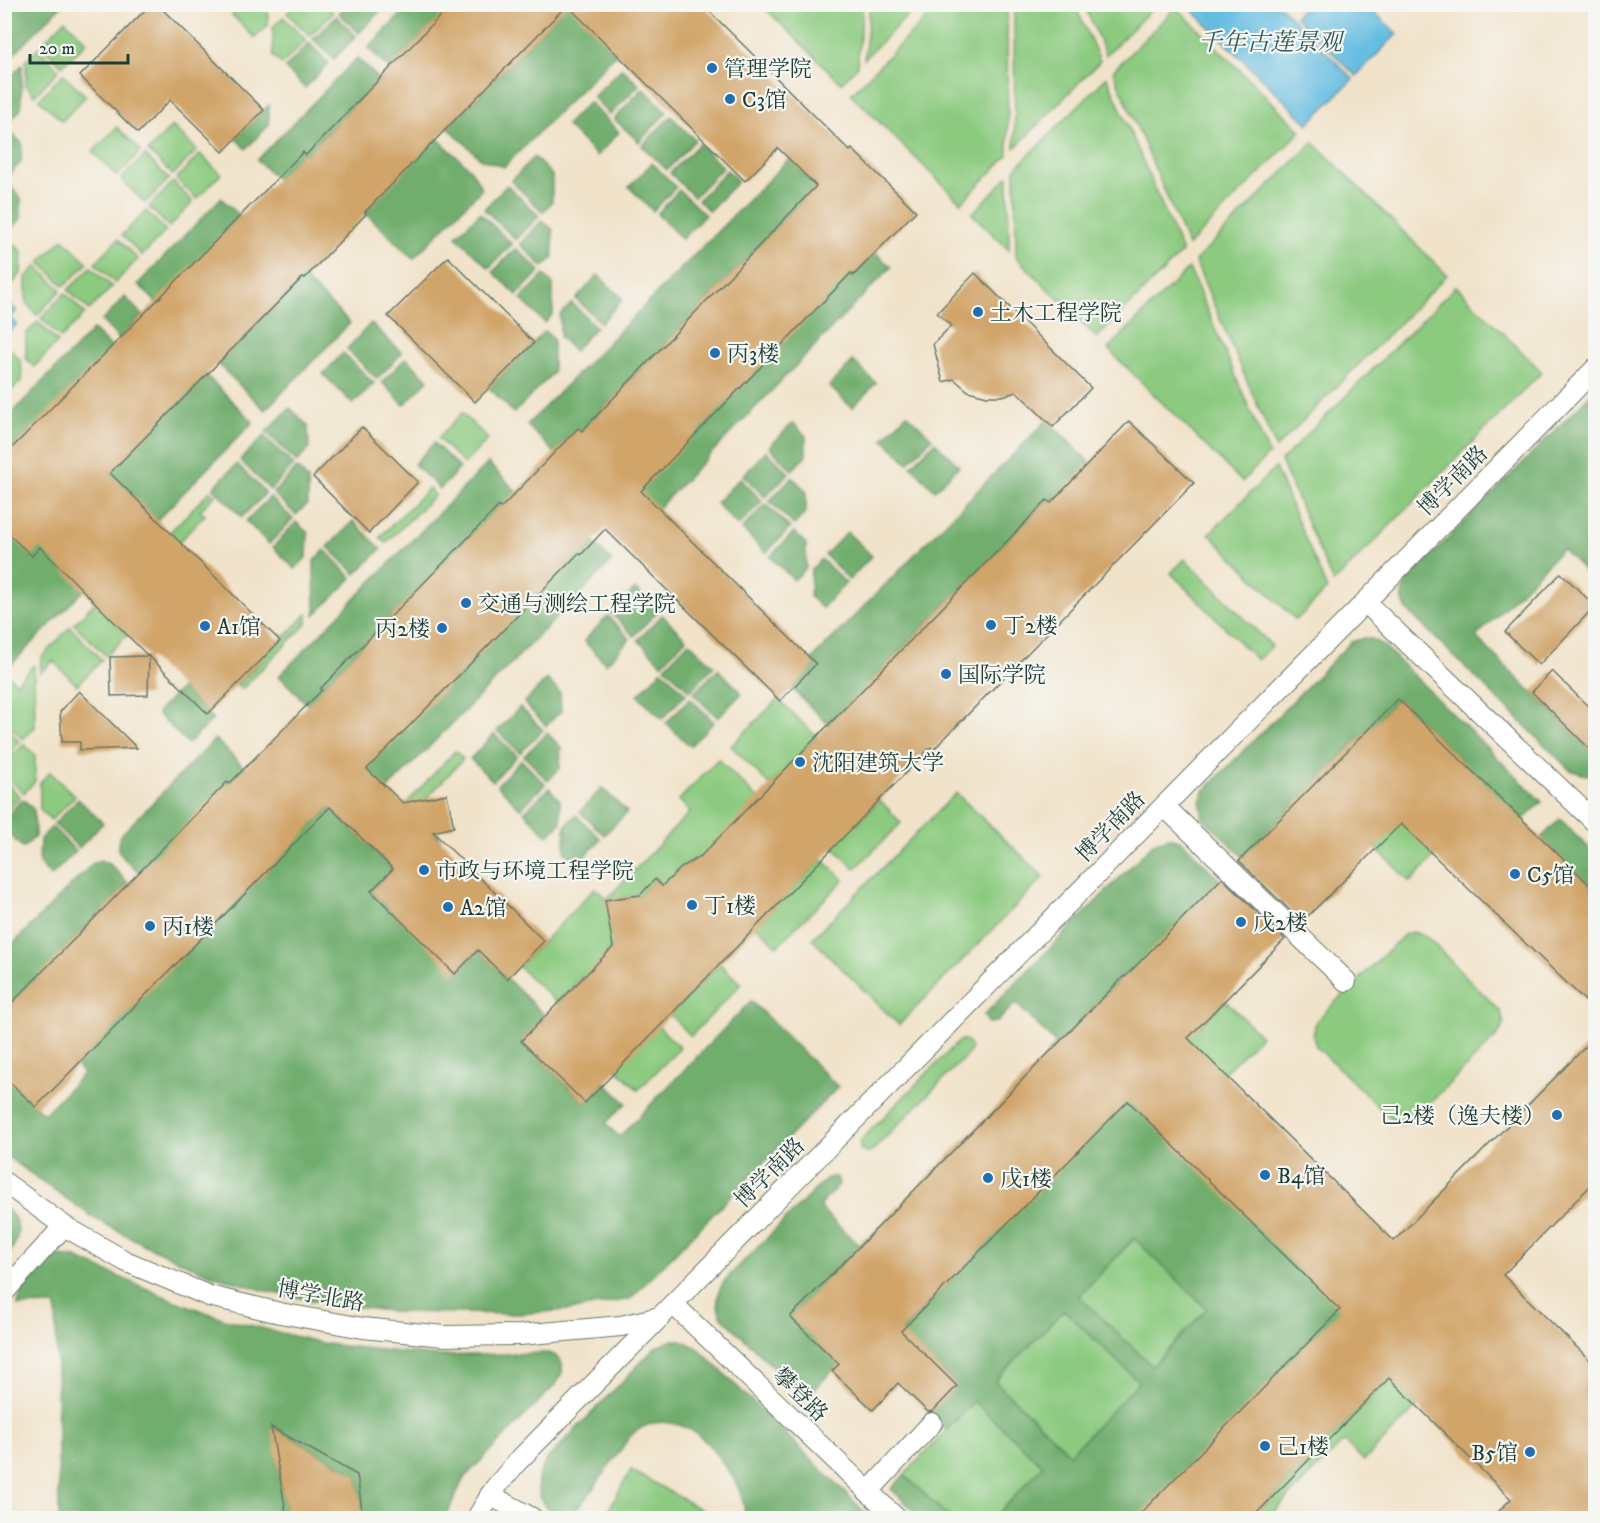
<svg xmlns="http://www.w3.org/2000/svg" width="1600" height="1523" viewBox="0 0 1600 1523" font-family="'IM FELL DW Pica','Noto Serif SC',serif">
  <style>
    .green { fill: #8cca80; stroke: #56845a; stroke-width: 1.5 }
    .forest { fill: #71ae6e; stroke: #487651; stroke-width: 1.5; fill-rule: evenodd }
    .water { fill: #64bce1; stroke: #427c8a; stroke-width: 1.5 }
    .building { fill: #d1a56a }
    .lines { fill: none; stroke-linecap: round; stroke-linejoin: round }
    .service-casing { stroke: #687768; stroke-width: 22 }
    .service { stroke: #fff; stroke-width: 20 }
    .poi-dot { fill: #1f6fb2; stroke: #f6f6f2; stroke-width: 2 }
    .labels { text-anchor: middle; stroke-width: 4.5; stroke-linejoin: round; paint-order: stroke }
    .poi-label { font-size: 22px; fill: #1f3d34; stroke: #f6f6f2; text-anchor: start }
    .street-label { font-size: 22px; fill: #1f3d34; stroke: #f6f6f2 }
    .water-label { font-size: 24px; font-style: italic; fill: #305d5f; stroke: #f6f6f2 }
  </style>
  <rect width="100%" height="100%" fill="#f6f6f2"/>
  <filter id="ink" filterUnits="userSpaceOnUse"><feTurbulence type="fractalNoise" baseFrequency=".0167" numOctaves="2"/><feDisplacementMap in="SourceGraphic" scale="12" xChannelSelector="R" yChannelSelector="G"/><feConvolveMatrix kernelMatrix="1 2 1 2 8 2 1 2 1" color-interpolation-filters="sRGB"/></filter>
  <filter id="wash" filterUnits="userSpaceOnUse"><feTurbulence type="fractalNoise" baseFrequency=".008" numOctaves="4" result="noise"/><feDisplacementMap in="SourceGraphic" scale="24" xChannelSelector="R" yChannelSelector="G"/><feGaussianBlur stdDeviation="1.35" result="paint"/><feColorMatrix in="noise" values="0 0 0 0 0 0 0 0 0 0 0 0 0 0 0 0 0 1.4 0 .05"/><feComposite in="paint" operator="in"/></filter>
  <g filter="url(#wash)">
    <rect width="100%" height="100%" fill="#f1e3ca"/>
    <g class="green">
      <path d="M 295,4 L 325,5 L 333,12 L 310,36 L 287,13 Z"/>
      <path d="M 242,5 L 268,5 L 268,25 L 255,38 L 232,15 Z"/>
      <path d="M 762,5 L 863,5 L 857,67 L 841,83 Z"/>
      <path d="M 870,5 L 918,5 L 864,59 Z"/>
      <path d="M 939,5 L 1007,5 L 1008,155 L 961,203 L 851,94 Z"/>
      <path d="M 1014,5 L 1075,5 L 1100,61 L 1015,148 Z"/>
      <path d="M 1084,5 L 1156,5 L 1106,55 Z"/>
      <path d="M 1176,7 L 1301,131 L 1188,246 L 1113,71 Z"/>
      <path d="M 283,17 L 306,40 L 282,64 L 273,56 L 273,27 Z"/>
      <path d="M 65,20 L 87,42 L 62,66 L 41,45 Z"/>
      <path d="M 38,48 L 59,70 L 35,95 L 26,86 L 26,60 Z"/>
      <path d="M 63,74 L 86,96 L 62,121 L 39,99 Z"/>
      <path d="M 1107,77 L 1182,252 L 1097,338 L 1016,257 L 1015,169 Z"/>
      <path d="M 172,126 L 197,150 L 173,175 L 148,151 Z"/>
      <path d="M 117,127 L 141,151 L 117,176 L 93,152 Z"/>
      <path d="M 1313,142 L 1447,275 L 1276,448 L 1195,261 Z"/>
      <path d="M 200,154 L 221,174 L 197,199 L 176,179 Z"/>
      <path d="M 145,155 L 169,179 L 145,203 L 121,179 Z"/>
      <path d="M 1008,176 L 1009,250 L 972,214 Z"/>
      <path d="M 173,182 L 193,202 L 169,227 L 149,207 Z"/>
      <path d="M 146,211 L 166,231 L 142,256 L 122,235 Z"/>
      <path d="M 9,239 L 22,251 L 21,274 L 9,287 L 5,282 L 4,244 Z"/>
      <path d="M 63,239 L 88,263 L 64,286 L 40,262 Z"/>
      <path d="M 118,239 L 138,259 L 115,283 L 95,263 Z"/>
      <path d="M 37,266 L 61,290 L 37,315 L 26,303 L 26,277 Z"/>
      <path d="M 91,267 L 112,287 L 89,310 L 68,290 Z"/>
      <path d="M 1189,268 L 1269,454 L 1242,482 L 1108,349 Z"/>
      <path d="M 1456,286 L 1542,372 L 1333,583 L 1281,461 Z"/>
      <path d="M 65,293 L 85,314 L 61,338 L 41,318 Z"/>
      <path d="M 38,322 L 58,342 L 34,367 L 26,358 L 26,334 Z"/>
      <path d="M 10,349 L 21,361 L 22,380 L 8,394 L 5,391 L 5,355 Z"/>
      <path d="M 462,413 L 488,439 L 464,464 L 438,438 Z"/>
      <path d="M 1275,468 L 1327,589 L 1296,620 L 1209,534 Z"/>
      <path d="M 429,488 L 435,495 L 386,543 L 380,537 Z"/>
      <path d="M 210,491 L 215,496 L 200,510 L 205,515 L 179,542 L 169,533 Z"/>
      <path d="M 1185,559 L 1272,646 L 1257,660 L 1171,573 Z"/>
      <path d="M 96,601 L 128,634 L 106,656 L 74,624 Z"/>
      <path d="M 307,614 L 307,623 L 242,689 L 237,685 Z"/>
      <path d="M 70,627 L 102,660 L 77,685 L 53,661 L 40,673 L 41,658 Z"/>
      <path d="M 34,665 L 35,727 L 23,739 L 8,724 L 5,726 L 20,742 L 5,758 L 5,671 L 16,683 Z"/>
      <path d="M 778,699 L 817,737 L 770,785 L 731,746 Z"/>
      <path d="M 24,744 L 35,755 L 35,781 L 24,793 L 4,775 L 5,764 Z"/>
      <path d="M 455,751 L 463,759 L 428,797 L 440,839 L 405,805 Z"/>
      <path d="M 718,759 L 758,799 L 701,857 L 688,863 L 677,872 L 668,891 L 655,879 L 640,895 L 605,901 L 649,910 L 596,965 L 606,999 L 583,976 L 557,1003 L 519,967 L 595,888 L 607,899 L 690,812 L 679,800 Z"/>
      <path d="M 50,772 L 75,796 L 51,820 L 40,810 L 40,783 Z"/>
      <path d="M 5,781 L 20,797 L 5,813 L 4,813 Z"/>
      <path d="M 956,793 L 1044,877 L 899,1025 L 812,939 Z"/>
      <path d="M 832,800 L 857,824 L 880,800 L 901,823 L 855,869 L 833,847 Z"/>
      <path d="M 1424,800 L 1435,856 L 1410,882 L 1375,847 Z"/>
      <path d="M 822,859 L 844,880 L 777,946 L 756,926 Z"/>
      <path d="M 1413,932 L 1427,937 L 1500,1011 C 1505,1021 1504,1026 1498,1035 L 1412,1121 C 1404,1125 1400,1125 1393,1121 L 1316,1046 L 1313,1037 L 1316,1021 L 1405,934 Z"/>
      <path d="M 720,964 L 741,984 L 691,1036 L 670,1015 Z"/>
      <path d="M 1225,1000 L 1261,1036 L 1224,1073 L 1171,1073 L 1175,1001 L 1200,1026 Z"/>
      <path d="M 633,1001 L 680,1048 L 638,1090 L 617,1069 Z"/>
      <path d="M 962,1040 L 967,1041 L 971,1048 L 969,1053 L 871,1152 L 867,1153 L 860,1149 L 860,1141 L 958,1042 Z"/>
      <path d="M 1135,1238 L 1207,1309 L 1152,1367 L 1079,1296 Z"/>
      <path d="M 1064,1310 L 1139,1382 L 1070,1454 L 995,1381 Z"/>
      <path d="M 1364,1364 L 1452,1371 L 1364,1461 L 1344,1441 L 1268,1518 L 1252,1518 L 1383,1385 Z"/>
      <path d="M 974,1401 L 1043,1466 L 994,1518 L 950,1518 L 904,1475 Z"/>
      <path d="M 631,1470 L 716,1518 L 604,1518 Z"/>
    </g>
    <g class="forest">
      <path d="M 26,5 L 62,5 L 5,63 L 5,5 Z"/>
      <path d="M 347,5 L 381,5 L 384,7 L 359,33 L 339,13 Z"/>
      <path d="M 410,5 L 452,5 L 389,69 L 368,48 Z"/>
      <path d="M 551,5 L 580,5 L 617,53 L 504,167 L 481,159 L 448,127 L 559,13 Z"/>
      <path d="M 336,16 L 356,36 L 334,59 L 313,39 Z"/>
      <path d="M 309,43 L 329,63 L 305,88 L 285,68 Z"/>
      <path d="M 357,58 L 379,79 L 318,142 L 340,163 L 328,176 L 303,152 L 277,179 L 257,160 Z"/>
      <path d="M 22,65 L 21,109 L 8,123 L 5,120 L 5,82 Z"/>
      <path d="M 622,68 L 639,85 L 610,115 L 593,97 Z"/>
      <path d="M 643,88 L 667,112 L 639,142 L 614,119 Z"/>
      <path d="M 589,102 L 619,132 L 597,156 L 566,125 Z"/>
      <path d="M 269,105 L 269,125 L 246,149 L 236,139 Z"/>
      <path d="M 671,116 L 695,140 L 667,170 L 642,146 Z"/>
      <path d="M 8,130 L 22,143 L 21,162 L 7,177 L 5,174 L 4,134 Z"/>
      <path d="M 437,138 L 471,170 L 482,189 L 413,259 L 341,189 Z"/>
      <path d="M 699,144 L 723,167 L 694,197 L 670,173 Z"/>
      <path d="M 534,157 L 552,175 L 552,202 L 543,212 L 511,181 Z"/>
      <path d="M 789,159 L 816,186 L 595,417 L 602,450 L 578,428 L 555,453 L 527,425 Z"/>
      <path d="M 652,163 L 676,187 L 653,211 L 629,187 Z"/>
      <path d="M 727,170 L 738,181 L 709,211 L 698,200 Z"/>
      <path d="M 8,184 L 21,198 L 21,219 L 9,231 L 4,227 L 5,187 Z"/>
      <path d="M 507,185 L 539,216 L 516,240 L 484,209 Z"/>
      <path d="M 679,190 L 705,215 L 682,239 L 657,214 Z"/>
      <path d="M 221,198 L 266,241 L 156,302 L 138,284 Z"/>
      <path d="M 480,213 L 512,244 L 489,268 L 456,236 Z"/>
      <path d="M 542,220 L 553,230 L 553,258 L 543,267 L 520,244 Z"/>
      <path d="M 516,248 L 540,271 L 517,295 L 493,272 Z"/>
      <path d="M 828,251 L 853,276 L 876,253 L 891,267 L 635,532 L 629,449 Z"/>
      <path d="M 277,252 L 350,323 L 265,410 L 218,364 L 290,290 Z"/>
      <path d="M 544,275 L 553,284 L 553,314 L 545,323 L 521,299 Z"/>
      <path d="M 598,275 L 623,299 L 601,323 L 576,299 Z"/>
      <path d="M 125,297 L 142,315 L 119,339 L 102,321 Z"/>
      <path d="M 572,303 L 596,327 L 574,351 L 560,337 L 560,315 Z"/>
      <path d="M 371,323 L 402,353 L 377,379 L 347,349 Z"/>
      <path d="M 93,330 L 111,347 L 56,455 L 30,430 L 5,455 L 4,421 Z"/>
      <path d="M 545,331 L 553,339 L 553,373 L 514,413 L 489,388 Z"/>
      <path d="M 343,353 L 374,383 L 353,404 L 323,374 Z"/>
      <path d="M 406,358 L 428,380 L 404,405 L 382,382 Z"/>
      <path d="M 853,361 L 876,383 L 852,408 L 829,386 Z"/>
      <path d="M 206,375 L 253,422 L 157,520 L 78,455 Z"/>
      <path d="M 1595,390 L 1595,581 L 1562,549 L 1476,637 L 1595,755 L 1595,771 L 1586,775 L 1570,770 L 1408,611 C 1399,598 1401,587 1412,575 Z"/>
      <path d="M 290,408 L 308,426 L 309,449 L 297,462 L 266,432 Z"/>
      <path d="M 907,414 L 932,438 L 908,463 L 883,439 Z"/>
      <path d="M 1047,420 L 1090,463 L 1074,526 L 1047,500 L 869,683 L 896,711 L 829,725 L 792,689 L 816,664 L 812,659 Z"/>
      <path d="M 793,423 L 806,436 L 806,456 L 792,470 L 769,447 Z"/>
      <path d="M 264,436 L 294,465 L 270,490 L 240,460 Z"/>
      <path d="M 935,442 L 959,466 L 935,490 L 911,466 Z"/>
      <path d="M 434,443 L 460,468 L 440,489 L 414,464 Z"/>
      <path d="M 766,451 L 789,473 L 765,497 L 743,475 Z"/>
      <path d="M 488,463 L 539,514 L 524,530 L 499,506 L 321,688 L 343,711 L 329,726 L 279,676 Z"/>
      <path d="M 237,464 L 266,493 L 242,517 L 213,488 Z"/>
      <path d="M 297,468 L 308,480 L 308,503 L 296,515 L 273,493 Z"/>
      <path d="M 792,477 L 806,491 L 806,512 L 794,525 L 769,501 Z"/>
      <path d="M 740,478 L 762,501 L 738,526 L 716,503 Z"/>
      <path d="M 270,497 L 293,519 L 269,544 L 246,521 Z"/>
      <path d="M 766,504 L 790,528 L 766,553 L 742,529 Z"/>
      <path d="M 353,521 L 381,549 L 356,574 L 328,547 Z"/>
      <path d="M 296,522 L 308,533 L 307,557 L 295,569 L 273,547 Z"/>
      <path d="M 5,530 L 52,534 L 84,590 L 5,671 Z"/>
      <path d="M 794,532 L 806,544 L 806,568 L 794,580 L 770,557 Z"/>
      <path d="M 847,532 L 872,556 L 849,580 L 825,555 Z"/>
      <path d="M 593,542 L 612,561 L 363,814 L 343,794 L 538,544 Z"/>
      <path d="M 325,550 L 352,578 L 315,615 L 314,561 Z"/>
      <path d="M 821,559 L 846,583 L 822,608 L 810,597 L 811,570 Z"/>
      <path d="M 635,589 L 658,611 L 634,636 L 611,613 Z"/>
      <path d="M 662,615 L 686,639 L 662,664 L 638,640 Z"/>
      <path d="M 608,616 L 630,639 L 606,664 L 584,641 Z"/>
      <path d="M 1364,638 L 1372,639 L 1384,646 L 1542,802 L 1522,821 L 1436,787 L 1461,760 L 1398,699 L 1243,857 L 1203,818 L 1200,801 L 1204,791 L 1351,642 Z"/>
      <path d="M 689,642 L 714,666 L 690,691 L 665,667 Z"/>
      <path d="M 718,669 L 742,693 L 718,718 L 693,694 Z"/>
      <path d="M 662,670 L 686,694 L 662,719 L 638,695 Z"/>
      <path d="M 547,679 L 560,693 L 561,711 L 546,726 L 524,703 Z"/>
      <path d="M 181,688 L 213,719 L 188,744 L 157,713 Z"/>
      <path d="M 690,698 L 714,722 L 690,746 L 666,723 Z"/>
      <path d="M 520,707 L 543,730 L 520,753 L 497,731 Z"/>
      <path d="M 547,733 L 561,747 L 560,768 L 548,781 L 524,756 Z"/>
      <path d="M 494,734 L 517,756 L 493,781 L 470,759 Z"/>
      <path d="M 215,739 L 269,792 L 139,872 C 127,860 111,853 121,835 Z"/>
      <path d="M 521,760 L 545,784 L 521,809 L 497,785 Z"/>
      <path d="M 549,788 L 560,800 L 561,823 L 548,836 L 524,812 Z"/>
      <path d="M 602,788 L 627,812 L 604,835 L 580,812 Z"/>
      <path d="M 23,799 L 34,810 L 35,837 L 23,848 L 5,830 L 4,819 Z"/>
      <path d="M 78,799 L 103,823 L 79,848 L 54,824 Z"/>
      <path d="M 281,804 L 308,830 L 330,807 L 393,869 L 371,891 L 456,973 L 478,950 L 545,1016 L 521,1041 L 585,1103 L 604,1082 L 626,1103 L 606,1123 L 619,1137 L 751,1001 L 838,1087 L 630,1299 L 578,1309 L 519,1314 L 397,1312 L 333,1304 L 269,1292 L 209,1274 L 149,1247 L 94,1218 L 5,1155 L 4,1077 L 44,1114 L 83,1074 L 76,1065 L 291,846 Z"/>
      <path d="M 576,815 L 601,839 L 577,864 L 565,852 L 565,826 Z"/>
      <path d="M 1560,819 L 1595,854 L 1595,891 L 1541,838 Z"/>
      <path d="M 52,827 L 76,851 L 51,876 L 39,863 L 40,839 Z"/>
      <path d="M 1170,838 L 1177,839 L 1184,843 L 1220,880 L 1149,1000 L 1123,976 L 1062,1040 L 1073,1080 L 1047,1054 L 1056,1044 L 1016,1003 L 997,1022 L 988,1023 L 984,1015 L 1155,842 Z"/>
      <path d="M 100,860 L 111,865 L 128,883 L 10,1006 L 5,1001 L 4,953 L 92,864 Z"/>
      <path d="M 1149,1077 L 1365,1286 L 1147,1508 L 1158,1518 L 994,1518 L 1043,1466 L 974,1401 L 946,1430 L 930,1414 L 957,1385 L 900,1332 ZM 1134,1238 L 1207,1309 L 1152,1366 L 1079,1296 ZM 1064,1310 L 1139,1382 L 1070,1454 L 995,1381 Z"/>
      <path d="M 831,1177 L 836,1177 L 839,1184 L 819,1207 L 859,1245 L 866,1238 L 892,1264 L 878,1277 L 852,1253 L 791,1317 L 839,1363 L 806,1399 L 721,1316 C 715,1302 717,1290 726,1279 L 826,1179 Z"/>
      <path d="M 5,1207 C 25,1225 19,1241 5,1260 Z"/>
      <path d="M 59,1256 L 76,1258 L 175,1301 L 225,1319 L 326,1344 L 437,1356 L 549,1353 C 566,1358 565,1372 556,1384 L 464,1478 L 445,1518 L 363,1518 L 357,1475 L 272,1427 L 287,1518 L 59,1518 L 56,1305 L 18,1306 C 18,1288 43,1263 59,1256 Z"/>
      <path d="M 673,1340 L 681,1340 L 698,1348 L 871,1518 L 745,1518 C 745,1490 729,1470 712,1449 C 695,1426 660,1412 635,1432 C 628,1437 623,1447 618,1454 C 602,1475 588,1498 570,1517 C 550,1521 536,1498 538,1479 C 540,1471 544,1465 548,1458 L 656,1347 Z"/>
      <path d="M 904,1475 L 950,1518 L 922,1518 L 891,1489 Z"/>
    </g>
    <g class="water">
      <path d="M 1187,5 L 1279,5 L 1353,79 L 1308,124 Z"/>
      <path d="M 1306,5 L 1367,5 L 1397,34 L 1356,76 L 1295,16 Z"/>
      <path d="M 5,299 L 17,311 L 10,318 L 17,324 L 5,336 Z"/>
    </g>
    <g id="blocks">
      <g class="building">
        <path d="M 151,4 L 157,4 L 264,110 L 223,152 L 170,100 L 138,133 L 80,76 Z"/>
        <path d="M 452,4 L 702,4 L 850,151 L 852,149 L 916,211 L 853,276 L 851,273 L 641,491 L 816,664 L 780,701 L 605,529 L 581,555 L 579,553 L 367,769 L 403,803 L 447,794 L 454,827 L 433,832 L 544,941 L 507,979 L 478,950 L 455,974 L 371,891 L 393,869 L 330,807 L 36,1107 L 4,1077 L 4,1011 L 227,782 L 229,784 L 322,690 L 320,689 L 499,506 L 501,508 L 578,428 L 582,431 L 816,186 L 778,148 L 745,181 L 567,5 L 365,212 L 366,214 L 305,278 L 303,277 L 110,473 L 280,641 L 208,714 L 149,656 L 148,695 L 111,696 L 110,657 L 148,656 L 40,547 L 32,556 L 4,530 L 4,456 L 303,152 L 306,155 Z"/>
        <path d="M 448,257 L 534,343 L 475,402 L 388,316 Z"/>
        <path d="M 975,273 L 1091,388 L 1053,427 L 1017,392 L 1002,396 L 987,396 L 968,391 L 954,379 L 943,382 L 933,344 L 951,326 L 937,313 Z"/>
        <path d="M 1129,421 L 1194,483 L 933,750 L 931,747 L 585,1103 L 521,1041 L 613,947 L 605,900 L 640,895 L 655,879 L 662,886 L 682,867 L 701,856 L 1047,500 L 1051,503 Z"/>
        <path d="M 362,427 L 418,482 L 369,533 L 313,477 Z"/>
        <path d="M 1561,573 L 1595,606 L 1539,665 L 1505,632 Z"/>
        <path d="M 1552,671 L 1596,714 L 1596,755 L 1532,692 Z"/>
        <path d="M 79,691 L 137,748 L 80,750 L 80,742 L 62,742 L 60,712 Z"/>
        <path d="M 1398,699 L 1596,891 L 1596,1011 L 1401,824 L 1302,922 L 1239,861 Z"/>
        <path d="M 1222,878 L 1285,939 L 1188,1038 L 1394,1241 L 1596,1036 L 1596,1180 L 1503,1275 L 1596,1366 L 1596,1518 L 1492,1518 L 1511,1499 L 1389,1378 L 1252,1518 L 1136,1518 L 1340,1310 L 1128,1101 L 901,1331 L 957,1386 L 933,1411 L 928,1412 L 898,1383 L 873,1410 L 832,1371 L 839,1364 L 790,1317 L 1124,976 L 1125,977 Z"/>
        <path d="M 271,1427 L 357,1475 L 363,1518 L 287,1518 Z"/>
      </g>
    </g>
  </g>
  <g filter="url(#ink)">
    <use href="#blocks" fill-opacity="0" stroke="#687768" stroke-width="1.5"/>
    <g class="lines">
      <defs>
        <g id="service">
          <path d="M 1365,602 L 1596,823"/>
          <path d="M 1164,806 L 1346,981"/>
          <path d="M 4,1182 L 64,1226 L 125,1261 L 209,1296 L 280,1313 L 363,1328 L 444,1336 L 520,1335 L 621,1326 L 660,1317"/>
          <path d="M 4,1292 L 64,1226"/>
          <path d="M 673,1304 L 896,1518"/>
          <path d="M 868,1492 L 932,1423"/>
          <path d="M 490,1495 L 532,1518"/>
          <path d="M 477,1518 L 495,1488 L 517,1462 L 1596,368"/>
        </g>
      </defs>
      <use href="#service" class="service-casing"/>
      <use href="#service" class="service"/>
    </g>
  </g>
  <g class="poi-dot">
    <circle cx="712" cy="68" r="6"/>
    <circle cx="730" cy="99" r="6"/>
    <circle cx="978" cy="312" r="6"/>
    <circle cx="715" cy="353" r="6"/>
    <circle cx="466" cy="603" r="6"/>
    <circle cx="991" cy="625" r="6"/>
    <circle cx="205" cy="626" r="6"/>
    <circle cx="442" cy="628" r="6"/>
    <circle cx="946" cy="674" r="6"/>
    <circle cx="800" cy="762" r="6"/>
    <circle cx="424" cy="870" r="6"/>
    <circle cx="1515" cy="874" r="6"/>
    <circle cx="692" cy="905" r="6"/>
    <circle cx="448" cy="907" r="6"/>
    <circle cx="1241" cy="922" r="6"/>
    <circle cx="150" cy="926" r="6"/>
    <circle cx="1557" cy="1115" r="6"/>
    <circle cx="1265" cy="1175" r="6"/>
    <circle cx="988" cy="1178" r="6"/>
    <circle cx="1265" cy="1446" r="6"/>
    <circle cx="1530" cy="1452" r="6"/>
  </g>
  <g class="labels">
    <g class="poi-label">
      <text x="724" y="76">管理学院</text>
      <text x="742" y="107">C3馆</text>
      <text x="990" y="320">土木工程学院</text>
      <text x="727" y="361">丙3楼</text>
      <text x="478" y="611">交通与测绘工程学院</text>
      <text x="1003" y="633">丁2楼</text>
      <text x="217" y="634">A1馆</text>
      <text x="430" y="636" text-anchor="end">丙2楼</text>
      <text x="958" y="682">国际学院</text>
      <text x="812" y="770">沈阳建筑大学</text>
      <text x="436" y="878">市政与环境工程学院</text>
      <text x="1527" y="882">C5馆</text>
      <text x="704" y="913">丁1楼</text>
      <text x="460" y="915">A2馆</text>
      <text x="1253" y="930">戊2楼</text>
      <text x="162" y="934">丙1楼</text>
      <text x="1545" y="1123" text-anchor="end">己2楼（逸夫楼）</text>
      <text x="1277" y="1183">B4馆</text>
      <text x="1000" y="1186">戊1楼</text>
      <text x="1277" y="1454">己1楼</text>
      <text x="1518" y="1460" text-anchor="end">B5馆</text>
    </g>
    <g class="street-label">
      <text transform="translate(1452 480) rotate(-45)" y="8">博学南路</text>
      <text transform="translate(1110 826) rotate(-46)" y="8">博学南路</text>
      <text transform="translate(769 1172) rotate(-45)" y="8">博学南路</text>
      <text transform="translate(321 1295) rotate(10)" y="8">博学北路</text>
      <text transform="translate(801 1394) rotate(44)" y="8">攀登路</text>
    </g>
    <g class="water-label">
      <text x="1270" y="50">千年古莲景观</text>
    </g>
  </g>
  <rect width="1600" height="1523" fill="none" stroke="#f6f6f2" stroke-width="24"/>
  <path d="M30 54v9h98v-9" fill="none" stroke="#1f3d34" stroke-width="3"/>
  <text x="39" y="54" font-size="18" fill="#1f3d34" stroke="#f6f6f2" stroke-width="4.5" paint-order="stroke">20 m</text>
</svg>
